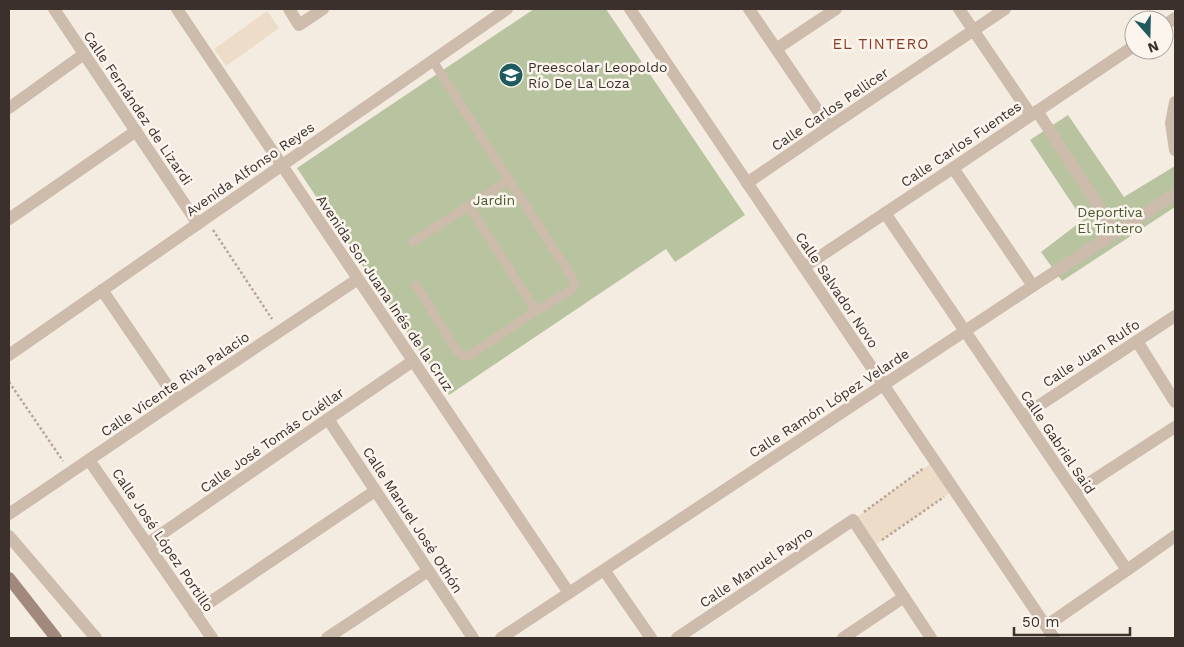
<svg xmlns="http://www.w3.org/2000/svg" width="1184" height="647" viewBox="0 0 1184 647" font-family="'Work Sans',sans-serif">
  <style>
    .green { fill: #b8c4a0 }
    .plaza { fill: #ecdcc8 }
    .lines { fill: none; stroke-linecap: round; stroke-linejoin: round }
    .path { stroke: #b9a596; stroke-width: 2.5; stroke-dasharray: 2.5 2.5; stroke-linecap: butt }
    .service { stroke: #cdbbac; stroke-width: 9 }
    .pedestrian { stroke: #cdbbac; stroke-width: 12 }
    .minor { stroke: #cdbbac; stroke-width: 12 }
    .tertiary { stroke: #cdbbac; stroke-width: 12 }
    .secondary { stroke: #a18a7d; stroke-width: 12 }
    .labels { text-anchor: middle; stroke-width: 5; stroke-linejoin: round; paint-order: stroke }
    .poi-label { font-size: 14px; fill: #3b302b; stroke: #fbf5ee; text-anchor: start }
    .street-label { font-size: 14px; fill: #3b302b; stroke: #fbf5ee }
    .park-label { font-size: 14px; fill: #4a5a2e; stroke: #fbf5ee }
    .neighbourhood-label { font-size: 15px; letter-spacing: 1px; fill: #8c3b22; stroke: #fbf5ee }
  </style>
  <rect width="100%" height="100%" fill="#f4ebe1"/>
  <g class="green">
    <path d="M 534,9 L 606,9 L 745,215 L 675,262 L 666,249 L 449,395 L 297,168 Z"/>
    <path d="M 1068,115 L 1124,197 L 1175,166 L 1175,207 L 1062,281 L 1041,252 L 1083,220 L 1030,140 Z"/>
  </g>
  <g class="plaza">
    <path d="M 267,11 L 279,28 L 226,66 L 214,49 Z"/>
    <path d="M 934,461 L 954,490 L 871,548 L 853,520 Z"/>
  </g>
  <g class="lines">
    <g class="path">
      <path d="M 213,230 L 272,319"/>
      <path d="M 9,382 L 63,461"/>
      <path d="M 864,512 L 924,468"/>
      <path d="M 882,540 L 944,497"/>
    </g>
    <g class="service">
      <path d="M 469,206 L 536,311"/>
      <path d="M 413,242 L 509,180 L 433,61"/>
      <path d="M 416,285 L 457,351 L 464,356 L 470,355 L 536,311 L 570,291 L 575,285 L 573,279 L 509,180"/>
    </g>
    <g class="pedestrian">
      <path d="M 974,30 L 1005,9"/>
      <path d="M 1037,111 L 1116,233"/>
      <path d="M 747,183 L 829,127"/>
      <path d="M 885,213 L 965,331"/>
      <path d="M 804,267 L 953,168"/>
      <path d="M 1033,286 L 1175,194"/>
      <path d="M 1137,341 L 1175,316"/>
      <path d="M 177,400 L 358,279"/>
      <path d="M 328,419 L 413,361"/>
      <path d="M 1046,626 L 1127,570"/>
    </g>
    <g class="minor">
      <path d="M 54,9 L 198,224"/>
      <path d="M 177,9 L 569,593"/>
      <path d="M 289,9 L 299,25 L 323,9"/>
      <path d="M 630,9 L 1054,638"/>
      <path d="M 749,9 L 829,127 L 974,30"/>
      <path d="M 959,9 L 1031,115"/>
      <path d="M 1164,26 L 1175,18"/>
      <path d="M 776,49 L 836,9"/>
      <path d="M 9,108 L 84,54"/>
      <path d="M 9,219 L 136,131"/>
      <path d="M 965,331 L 1127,570 L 1175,536"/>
      <path d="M 9,355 L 507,9"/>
      <path d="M 1023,416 L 1137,341 L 1175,402"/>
      <path d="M 89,460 L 212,638"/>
      <path d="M 1075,492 L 1175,427"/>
      <path d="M 9,514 L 177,400 L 102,290"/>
      <path d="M 9,536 L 96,638"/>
      <path d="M 147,544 L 328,419 L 473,638"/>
      <path d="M 604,570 L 651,638"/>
      <path d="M 194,613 L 375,491"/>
      <path d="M 327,638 L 428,571"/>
      <path d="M 501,638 L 1033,286 L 953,168 L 1134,46"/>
      <path d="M 677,638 L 853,520 L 931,638"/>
      <path d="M 843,638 L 904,597"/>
    </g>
    <path class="tertiary" d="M 1175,102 L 1171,123 L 1175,150"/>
    <path class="secondary" d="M 9,578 L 56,638"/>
  </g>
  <defs>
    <symbol id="school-disc" viewBox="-11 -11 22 22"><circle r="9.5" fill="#1f5a5e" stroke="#fbf5ee"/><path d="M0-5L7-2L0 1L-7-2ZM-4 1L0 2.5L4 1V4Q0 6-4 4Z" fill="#fff"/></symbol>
  </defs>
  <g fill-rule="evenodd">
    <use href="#school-disc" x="497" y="61" width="28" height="28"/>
  </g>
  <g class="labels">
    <g class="poi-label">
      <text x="528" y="72">Preescolar Leopoldo<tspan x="528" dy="16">Río De La Loza</tspan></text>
    </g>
    <g class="street-label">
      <text transform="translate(138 108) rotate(56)" y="5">Calle Fernández de Lizardi</text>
      <text transform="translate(830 109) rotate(-34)" y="5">Calle Carlos Pellicer</text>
      <text transform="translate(961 144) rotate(-34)" y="5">Calle Carlos Fuentes</text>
      <text transform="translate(250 169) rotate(-35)" y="5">Avenida Alfonso Reyes</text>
      <text transform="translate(837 290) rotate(56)" y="5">Calle Salvador Novo</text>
      <text transform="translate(385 293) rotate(56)" y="5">Avenida Sor Juana Inés de la Cruz</text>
      <text transform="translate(1091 353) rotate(-33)" y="5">Calle Juan Rulfo</text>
      <text transform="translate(175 384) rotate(-34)" y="5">Calle Vicente Riva Palacio</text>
      <text transform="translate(829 403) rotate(-33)" y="5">Calle Ramón López Velarde</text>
      <text transform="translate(272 440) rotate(-35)" y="5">Calle José Tomás Cuéllar</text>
      <text transform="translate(1058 442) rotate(56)" y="5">Calle Gabriel Said</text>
      <text transform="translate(413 520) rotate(57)" y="5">Calle Manuel José Othón</text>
      <text transform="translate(163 540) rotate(56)" y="5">Calle José López Portillo</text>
      <text transform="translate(756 567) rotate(-34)" y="5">Calle Manuel Payno</text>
    </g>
    <g class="park-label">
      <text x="494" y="205">Jardin</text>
      <text x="1110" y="217">Deportiva<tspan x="1110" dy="16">El Tintero</tspan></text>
    </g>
    <g class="neighbourhood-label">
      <text x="881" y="49">EL TINTERO</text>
    </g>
  </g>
  <rect width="1184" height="647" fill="none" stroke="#3b302b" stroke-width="20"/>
  <g transform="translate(1149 35) rotate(160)"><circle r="24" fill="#fbf5ee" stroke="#aea6a0"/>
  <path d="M0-4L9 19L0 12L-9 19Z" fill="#1f5a5e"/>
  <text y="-8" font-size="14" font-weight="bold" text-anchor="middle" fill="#3b302b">N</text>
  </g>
  <path d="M1014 627v8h116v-8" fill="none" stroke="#3b302b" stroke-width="2.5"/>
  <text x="1022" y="627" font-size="15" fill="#3b302b" stroke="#fbf5ee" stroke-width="4" paint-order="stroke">50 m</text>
</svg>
